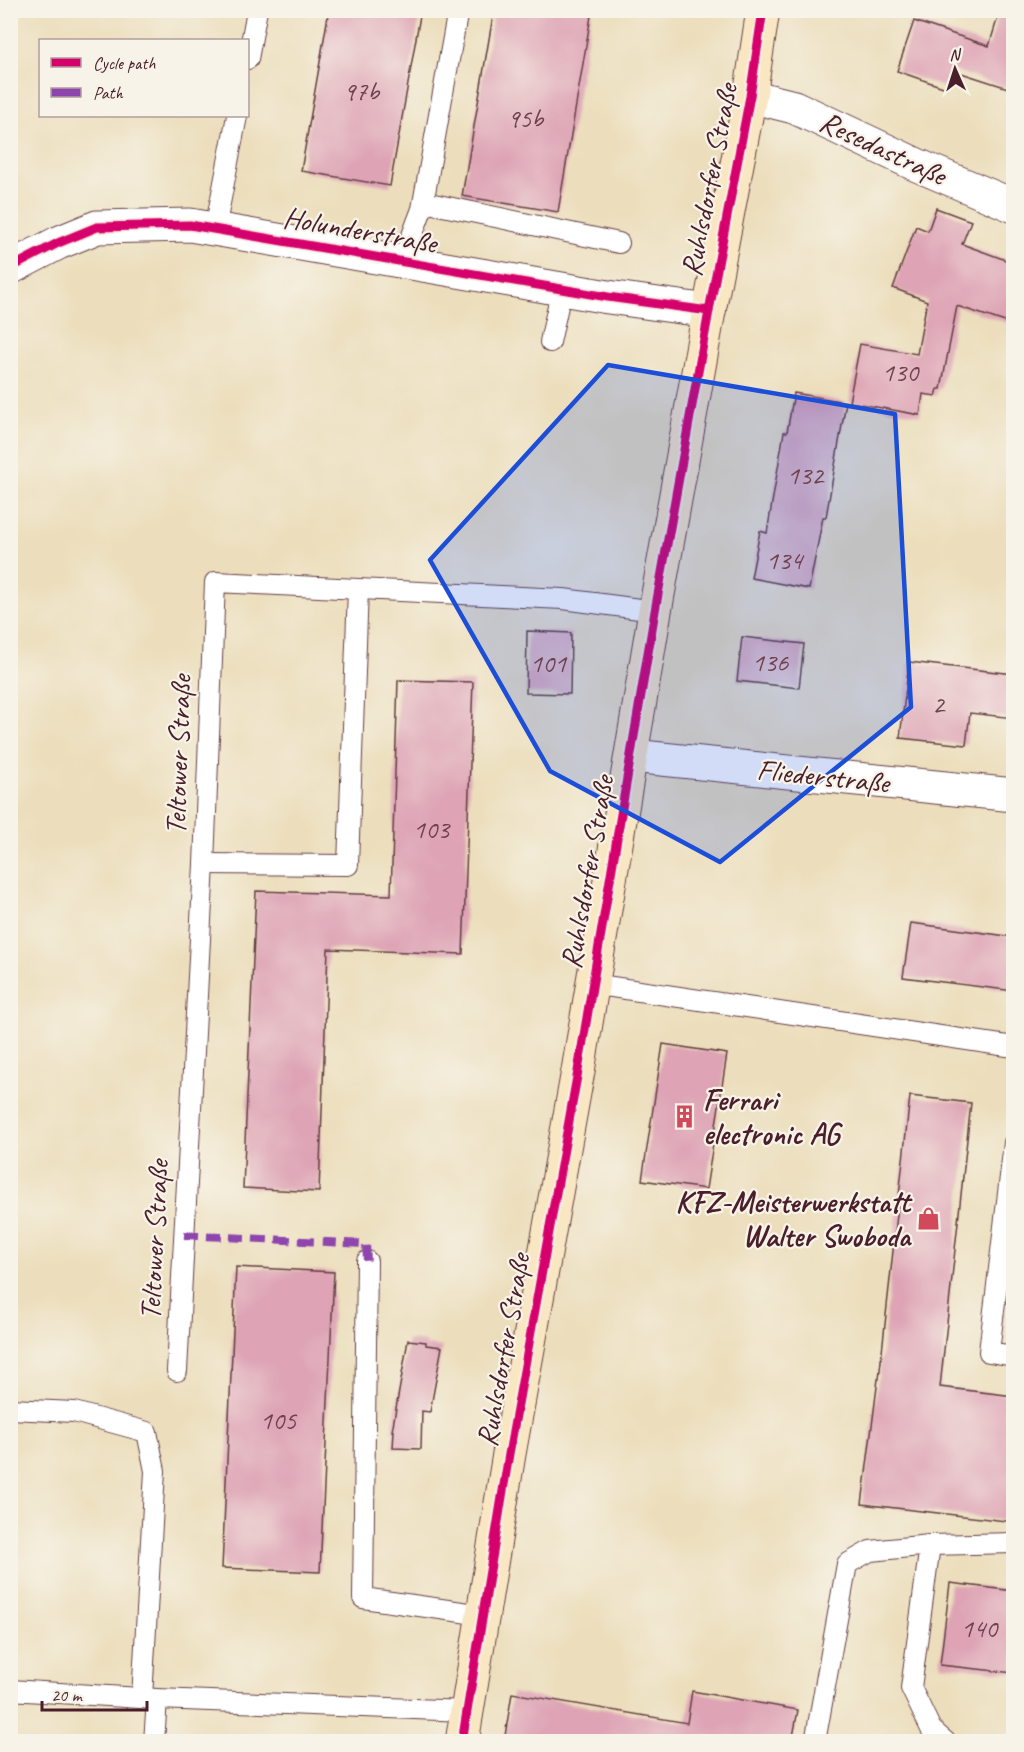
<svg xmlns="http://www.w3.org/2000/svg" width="1024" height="1752" viewBox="0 0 1024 1752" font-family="Caveat,sans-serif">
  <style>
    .building { fill: #dea4b5 }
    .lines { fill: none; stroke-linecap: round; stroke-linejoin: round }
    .lane-casing { stroke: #623c41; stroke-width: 22 }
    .street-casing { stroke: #623c41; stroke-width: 35 }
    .secondary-casing { stroke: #623c41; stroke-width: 35 }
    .lane { stroke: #fff; stroke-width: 20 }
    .street { stroke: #fff; stroke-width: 33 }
    .secondary { stroke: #f9e7c3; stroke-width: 33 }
    .quiet { stroke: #8e44ad; stroke-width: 8; stroke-dasharray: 15 8; stroke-linecap: butt }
    .cycleway-casing { stroke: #f7f3e8; stroke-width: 13 }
    .cycleway { stroke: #d6006c; stroke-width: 9 }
    .marked { fill: #1d4ed8; fill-opacity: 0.2; stroke: #1d4ed8; stroke-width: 4.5; stroke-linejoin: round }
    .labels { text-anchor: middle; stroke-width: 4.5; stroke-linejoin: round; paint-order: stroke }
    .number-label { font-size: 27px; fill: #6f404e }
    .street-label { font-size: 30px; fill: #4a1f2b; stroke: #f7f3e8 }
    .poi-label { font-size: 30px; font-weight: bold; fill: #4a1f2b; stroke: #f7f3e8; text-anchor: start }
  </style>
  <rect width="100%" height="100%" fill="#f7f3e8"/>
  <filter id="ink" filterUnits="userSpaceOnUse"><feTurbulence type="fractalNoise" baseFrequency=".0167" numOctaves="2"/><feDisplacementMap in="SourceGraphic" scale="12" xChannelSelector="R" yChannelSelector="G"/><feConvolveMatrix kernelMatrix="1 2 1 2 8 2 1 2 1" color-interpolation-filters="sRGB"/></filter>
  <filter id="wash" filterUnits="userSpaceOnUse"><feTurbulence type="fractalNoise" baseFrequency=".008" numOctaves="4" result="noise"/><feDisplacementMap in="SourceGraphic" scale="24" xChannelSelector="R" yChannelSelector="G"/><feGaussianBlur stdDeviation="1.35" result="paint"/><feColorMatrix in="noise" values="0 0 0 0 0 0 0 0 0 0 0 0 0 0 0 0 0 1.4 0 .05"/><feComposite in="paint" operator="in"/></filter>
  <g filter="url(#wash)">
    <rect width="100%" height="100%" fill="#ecdebc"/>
    <g id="blocks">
      <g class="building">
        <path d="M 329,10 L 421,10 L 390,186 L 301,171 Z"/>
        <path d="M 494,10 L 592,10 L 558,212 L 462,196 Z"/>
        <path d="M 1000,10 L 1014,10 L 1014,90 L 952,70 L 946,88 L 897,71 L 914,21 L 989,46 Z"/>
        <path d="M 936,208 L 971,221 L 962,244 L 1014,263 L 1014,325 L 957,306 L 941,389 L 938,389 L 936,396 L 923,394 L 920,415 L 849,402 L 860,344 L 917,354 L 927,301 L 893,288 L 916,226 L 928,231 Z"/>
        <path d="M 794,393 L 846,402 L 826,517 L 823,517 L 809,589 L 751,578 L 760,531 L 767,533 L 784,432 L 787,432 Z"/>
        <path d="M 527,631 L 571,633 L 570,694 L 526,693 Z"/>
        <path d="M 742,637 L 804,644 L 799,688 L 737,681 Z"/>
        <path d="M 909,662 L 1014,674 L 1014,718 L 970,713 L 966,745 L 900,738 Z"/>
        <path d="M 398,680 L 473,682 L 463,954 L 328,949 L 319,1192 L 243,1188 L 256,891 L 391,895 Z"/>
        <path d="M 911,923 L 1014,937 L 1014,991 L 903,977 Z"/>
        <path d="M 663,1044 L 727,1054 L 706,1189 L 642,1180 Z"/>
        <path d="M 910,1096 L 971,1103 L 940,1387 L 1014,1396 L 1014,1522 L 862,1504 L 878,1379 L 879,1379 Z"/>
        <path d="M 236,1267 L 334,1272 L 320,1572 L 222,1568 Z"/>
        <path d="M 408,1340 L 426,1342 L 426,1345 L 442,1347 L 430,1412 L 422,1411 L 421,1449 L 393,1448 L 394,1431 L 392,1431 Z"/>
        <path d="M 950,1583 L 1014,1591 L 1014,1673 L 940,1665 Z"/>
        <path d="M 692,1691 L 798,1710 L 792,1742 L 504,1742 L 512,1693 L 687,1723 Z"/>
      </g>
    </g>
  </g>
  <g filter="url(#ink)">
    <use href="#blocks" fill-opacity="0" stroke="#623c41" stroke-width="1.5"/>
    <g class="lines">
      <defs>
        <g id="lane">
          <path d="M 248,59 L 257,10"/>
          <path d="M 424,202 L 619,243"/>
          <path d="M 215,229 L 237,116"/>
          <path d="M 402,262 L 422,209 L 458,10"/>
          <path d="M 550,342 L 562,288"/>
          <path d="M 204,864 L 348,865 L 358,589"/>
          <path d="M 592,984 L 1014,1047"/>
          <path d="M 1014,1143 L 989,1352 L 1014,1356"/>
          <path d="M 367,1261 L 363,1598 L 483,1615"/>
          <path d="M 177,1371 L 204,864 L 215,582 L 563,599 L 655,611"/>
          <path d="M 10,1409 L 74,1412 L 147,1432 L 155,1471 L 142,1698"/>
          <path d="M 930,1545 L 911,1688 L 931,1729 L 946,1742"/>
          <path d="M 10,1690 L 157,1699 L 466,1711"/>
          <path d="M 154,1742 L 157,1699"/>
          <path d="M 815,1742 L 847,1564 L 870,1551 L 930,1545 L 1014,1543"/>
        </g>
        <g id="street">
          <path d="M 750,96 L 794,107 L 917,165 L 1014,206"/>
          <path d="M 10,268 L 58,243 L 97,227 L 190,225 L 608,297 L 709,311"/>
          <path d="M 632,756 L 1014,795"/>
        </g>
        <path id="secondary" d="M 462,1742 L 509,1454 L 578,1071 L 655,611 L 709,311 L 750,96 L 763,10"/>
      </defs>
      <use href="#lane" class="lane-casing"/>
      <use href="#street" class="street-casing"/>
      <use href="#secondary" class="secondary-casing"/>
      <use href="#lane" class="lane"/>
      <use href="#street" class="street"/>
      <use href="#secondary" class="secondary"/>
      <path class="quiet" d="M 184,1235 L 366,1244 L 367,1261"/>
      <defs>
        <g id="cycleway">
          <path d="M 10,268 L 58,243 L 97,227 L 190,225 L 608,297 L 709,311"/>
          <path d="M 462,1742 L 509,1454 L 578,1071 L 655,611 L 709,311 L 750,96 L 763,10"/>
        </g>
      </defs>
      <use href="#cycleway" class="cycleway-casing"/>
      <use href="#cycleway" class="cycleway"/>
    </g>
  </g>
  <path class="marked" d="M 608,365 L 895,414 L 911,707 L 720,862 L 550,771 L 430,560 Z"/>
  <defs>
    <symbol id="building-bare" viewBox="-9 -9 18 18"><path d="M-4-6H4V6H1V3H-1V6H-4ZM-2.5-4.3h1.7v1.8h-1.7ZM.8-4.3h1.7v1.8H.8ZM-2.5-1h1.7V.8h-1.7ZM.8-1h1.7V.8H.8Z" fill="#d1495b" stroke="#f7f3e8" stroke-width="2.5" paint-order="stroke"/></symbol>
    <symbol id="shop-bare" viewBox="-9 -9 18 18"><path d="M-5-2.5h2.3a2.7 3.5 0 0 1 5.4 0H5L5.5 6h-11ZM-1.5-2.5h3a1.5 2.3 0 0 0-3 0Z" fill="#d1495b" stroke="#f7f3e8" stroke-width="2.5" paint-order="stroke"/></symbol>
  </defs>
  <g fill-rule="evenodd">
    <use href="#building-bare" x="668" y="1100" width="33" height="33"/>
    <use href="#shop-bare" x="912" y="1202" width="33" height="33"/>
  </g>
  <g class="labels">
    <g class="number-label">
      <text x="361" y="100">97b</text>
      <text x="525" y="127">95b</text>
      <text x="900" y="381">130</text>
      <text x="805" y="484">132</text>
      <text x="784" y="569">134</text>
      <text x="770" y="671">136</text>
      <text x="548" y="672">101</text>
      <text x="938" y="713">2</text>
      <text x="431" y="838">103</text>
      <text x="278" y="1429">105</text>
      <text x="979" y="1637">140</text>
    </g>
    <g class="street-label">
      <text transform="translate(883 148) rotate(25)" y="10">Resedastraße</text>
      <text transform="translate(709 180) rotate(-79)" y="10">Ruhlsdorfer Straße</text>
      <text transform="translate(360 230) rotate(10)" y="10">Holunderstraße</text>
      <text transform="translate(178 755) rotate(-88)" y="10">Teltower Straße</text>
      <text transform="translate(823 776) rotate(6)" y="10">Fliederstraße</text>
      <text transform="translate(587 872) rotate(-80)" y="10">Ruhlsdorfer Straße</text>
      <text transform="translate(154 1240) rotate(-87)" y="10">Teltower Straße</text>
      <text transform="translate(503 1350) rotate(-80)" y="10">Ruhlsdorfer Straße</text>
    </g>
    <g class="poi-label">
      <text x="703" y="1110">Ferrari<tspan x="703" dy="34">electronic AG</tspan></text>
      <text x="910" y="1212" text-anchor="end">KFZ-Meisterwerkstatt<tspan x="910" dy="34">Walter Swoboda</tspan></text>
    </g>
  </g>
  <rect width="1024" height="1752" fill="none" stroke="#f7f3e8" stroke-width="36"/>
  <rect x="39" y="39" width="210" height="78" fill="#f7f3e8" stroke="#b29e9c" stroke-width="1.5"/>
  <rect x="51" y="58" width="30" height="9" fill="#d6006c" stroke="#b29e9c" stroke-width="1.5"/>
  <text x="93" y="69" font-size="18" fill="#4a1f2b">Cycle path</text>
  <rect x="51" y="88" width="30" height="9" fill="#8e44ad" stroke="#b29e9c" stroke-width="1.5"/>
  <text x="93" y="99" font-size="18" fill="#4a1f2b">Path</text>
  <g transform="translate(955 69) rotate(357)" stroke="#f7f3e8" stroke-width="4.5" paint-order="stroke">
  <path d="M0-4.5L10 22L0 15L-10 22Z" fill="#4a1f2b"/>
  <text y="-9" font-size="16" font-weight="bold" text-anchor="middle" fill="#4a1f2b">N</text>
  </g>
  <path d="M42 1701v9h105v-9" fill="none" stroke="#4a1f2b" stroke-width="3"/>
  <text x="51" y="1701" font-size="18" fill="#4a1f2b" stroke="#f7f3e8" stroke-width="4.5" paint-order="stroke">20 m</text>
</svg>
